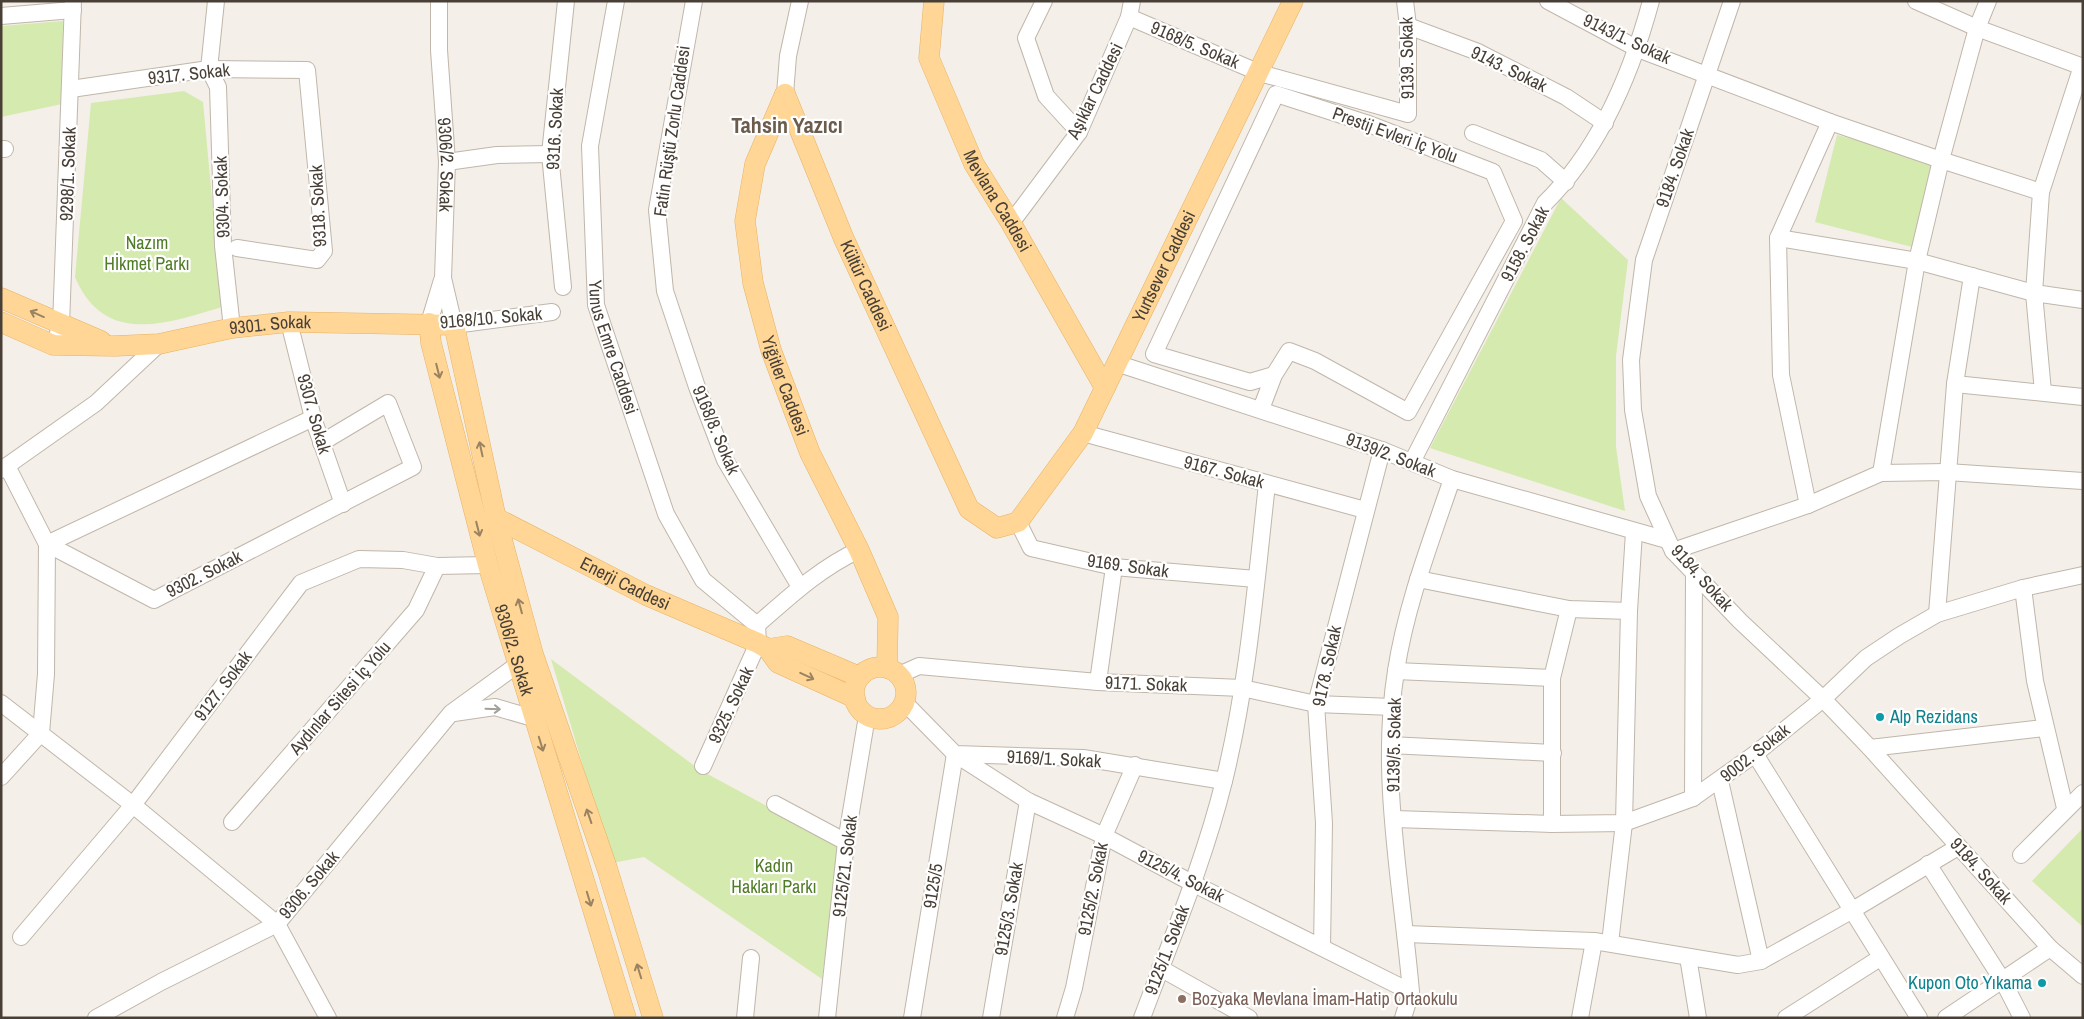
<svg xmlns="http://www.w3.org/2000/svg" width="2084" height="1019" viewBox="0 0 2084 1019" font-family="'Archivo Narrow',sans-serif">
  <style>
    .green { fill: #d5eaaf }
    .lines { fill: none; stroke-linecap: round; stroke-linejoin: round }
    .minor-casing { stroke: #c0b6aa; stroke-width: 18 }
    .major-casing { stroke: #e8b262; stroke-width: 21 }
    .minor { stroke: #fff; stroke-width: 16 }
    .major { stroke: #ffd696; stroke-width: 20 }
    .oneway { stroke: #9a8361 }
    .oneway2 { stroke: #a49f9a }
    .culture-dot { fill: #0f9aa8; stroke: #fff; stroke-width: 2 }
    .education-dot { fill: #8d6e63; stroke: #fff; stroke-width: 2 }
    .labels { text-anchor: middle; stroke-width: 4.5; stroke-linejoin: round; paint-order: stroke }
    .street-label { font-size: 18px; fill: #483f36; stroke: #fff }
    .park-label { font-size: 18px; fill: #507c27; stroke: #fff }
    .culture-label { font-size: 18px; fill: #0d838f; stroke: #fff; text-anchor: start }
    .education-label { font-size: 18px; fill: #785e54; stroke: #fff; text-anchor: start }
    .district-label { font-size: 22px; font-weight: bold; fill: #6b5c4d; stroke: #fff }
  </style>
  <rect width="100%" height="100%" fill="#f4efe8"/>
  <g class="green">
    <path d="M 63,21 L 62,104 L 1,117 L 1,26 Z"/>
    <path d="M 184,91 L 203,102 L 222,307 C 166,324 104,346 75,277 L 91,103 Z"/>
    <path d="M 1837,135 L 1938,161 L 1916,248 L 1815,222 Z"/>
    <path d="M 1561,198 L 1628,260 L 1616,356 L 1616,447 L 1625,511 L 1430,448 Z"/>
    <path d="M 551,659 L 700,770 L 839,845 L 822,979 L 644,857 L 612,863 Z"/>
    <path d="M 2083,828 L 2083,927 L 2032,881 Z"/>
  </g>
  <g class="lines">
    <defs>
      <g id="minor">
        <path d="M 216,1 L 209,69 L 218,87 L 223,246 L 232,328"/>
        <path id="s1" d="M 439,1 L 439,50 L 447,162 L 443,278 L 454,325 L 552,312"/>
        <path id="s2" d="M 616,1 L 590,146 L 596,305 L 666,514 L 703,580 L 757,625 L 758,643 L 703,766"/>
        <path d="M 694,1 L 657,210 L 665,291 L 697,387 L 725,460 L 800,587"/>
        <path d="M 1044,1 L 1026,38 L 1046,96 L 1079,132"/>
        <path d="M 1548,1 L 1638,49 L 1830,122 L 1941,160 L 1917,261 L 1881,473 L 1808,505 L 1673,551"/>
        <path d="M 1732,1 L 1644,260 L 1631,360 L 1633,410 L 1648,496 L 1673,551 L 1740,621 L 1823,699 L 1870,748 L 2050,948 L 2083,976"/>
        <path d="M 1916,1 L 1977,28 L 2083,67"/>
        <path d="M 1988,1 L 1977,28 L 1941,160 L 2041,192 L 2082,66"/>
        <path d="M 1,16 L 73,10"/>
        <path d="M 1129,17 L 1260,73 L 1408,114 L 1408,26 L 1405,1"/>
        <path d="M 1408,26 L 1478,52 L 1566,97 L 1605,123"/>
        <path d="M 71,89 L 209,69 L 307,70 L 324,251 L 317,260 L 237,248"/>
        <path d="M 785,94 L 788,56 L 800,1"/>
        <path d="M 1473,133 L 1541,160 L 1566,182"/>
        <path d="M 1,149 L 5,149"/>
        <path d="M 447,162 L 497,155 L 550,154"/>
        <path d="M 2041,192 L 2034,293 L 2043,392"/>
        <path d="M 1011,223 L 1079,132 L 1129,17 L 1132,1"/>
        <path d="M 1778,238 L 1917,261 L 2034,293 L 2083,300"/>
        <path d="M 563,287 L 550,154 L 566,1"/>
        <path d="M 289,322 L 313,418 L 343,504"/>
        <path d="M 429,323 L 442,280"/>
        <path d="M 58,333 L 61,325 L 73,1"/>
        <path d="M 1116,363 L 1382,450 L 1452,479 L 1667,540"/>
        <path d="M 1955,384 L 2083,397"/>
        <path d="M 1261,409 L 1274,375 L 1250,382 L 1154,354 L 1276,94 L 1366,123 L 1493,172 L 1514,221 L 1408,412 L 1315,361 L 1289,351 L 1274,375"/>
        <path d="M 1083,433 L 1365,510"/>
        <path d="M 1412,462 L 1545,203 C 1600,149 1631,75 1651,1"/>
        <path d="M 1,470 L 96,403 L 159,344"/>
        <path d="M 1881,473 L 1947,472 L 2083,481"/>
        <path d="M 1808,505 L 1781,375 L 1778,238 L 1830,122"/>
        <path d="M 1018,522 L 1031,548 L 1114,567 L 1256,579"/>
        <path d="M 47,544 L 154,600 L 413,467 L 388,403 L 321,443"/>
        <path d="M 47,544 L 313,418"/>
        <path d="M 1418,579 L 1569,609 L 1629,611"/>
        <path d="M 2023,588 L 2035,681 L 2065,808"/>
        <path d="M 1937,614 L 1955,384 L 1972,276"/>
        <path d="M 757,625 C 789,597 820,568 859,550"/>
        <path d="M 1396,671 L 1552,678"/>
        <path d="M 899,675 L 919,666 L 1098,682 L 1242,688 L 1316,704 L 1393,707"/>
        <path d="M 1098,682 L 1114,567"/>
        <path d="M 1,703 L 133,805 L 277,924 L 328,1018"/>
        <path d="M 905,703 L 955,754 L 1083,758 L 1224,781"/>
        <path d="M 454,713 L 495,707 L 533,718"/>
        <path d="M 1390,745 L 1553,753"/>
        <path d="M 1870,748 L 2044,728"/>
        <path d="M 1755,754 L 1919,1018"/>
        <path d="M 1,777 L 41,733 L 46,674 L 47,544 L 7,466"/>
        <path d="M 1720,781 L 1761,961"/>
        <path d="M 1693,798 L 1694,573"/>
        <path d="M 775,804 L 846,842"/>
        <path d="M 1394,819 L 1552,824 L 1624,823 L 1693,798 L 1755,754 L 1823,699 L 1866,658 L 1899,636 L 1937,614 L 2023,588 L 2083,575"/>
        <path d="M 232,822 L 416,610 L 437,566"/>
        <path d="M 1552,824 L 1552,678 L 1569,609"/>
        <path d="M 2021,855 L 2083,793"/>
        <path d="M 1928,864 L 2003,981 L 2022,1018"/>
        <path d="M 1406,934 L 1594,941 L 1738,965 L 1761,961 L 1851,911 L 1958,847"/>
        <path d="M 21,937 L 133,805 L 301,583 L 359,559 L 403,560 L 437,566 L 488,565"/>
        <path d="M 1610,943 L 1624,823 L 1629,611 L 1634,532"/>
        <path d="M 1322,947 L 1324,823 L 1316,704 L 1382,450"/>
        <path d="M 1688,957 L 1698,1018"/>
        <path d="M 1160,968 L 1249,1018"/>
        <path d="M 96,1018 L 161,982 L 277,924 L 451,713 L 528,657"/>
        <path d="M 745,1018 L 751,958"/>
        <path d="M 827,1018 L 846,842 L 867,716"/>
        <path d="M 912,1018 L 955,754 L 1028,801 L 1104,836 L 1192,883 L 1411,992"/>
        <path d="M 991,1018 L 1028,801"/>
        <path d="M 1065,1018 L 1074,988 L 1104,836 L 1135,765"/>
        <path d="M 1142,1018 C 1171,940 1204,862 1224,781 C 1248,684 1256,583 1267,484"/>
        <path d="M 1403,1018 L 1411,992 C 1402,886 1379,776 1396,671 C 1406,605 1431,541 1452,479"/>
        <path d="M 1580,1018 L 1594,941"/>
        <path d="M 1786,1018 L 1880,958"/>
        <path d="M 1946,1018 L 2050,948"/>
      </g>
      <g id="major">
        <path id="s3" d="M 934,1 L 929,58 L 974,164 L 1011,223 L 1105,388"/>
        <path id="s4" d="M 785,94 L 844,239 L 969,509 L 997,528 L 1018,522 L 1083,433 L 1293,1"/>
        <path id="s5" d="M 785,94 L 755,164 L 745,221 L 753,283 L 771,350 L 810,453 L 859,550 L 888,617 L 887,668"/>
        <path d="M 1,298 L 101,341"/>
        <path id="s6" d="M 1,322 L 53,345 L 115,346 L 159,344 L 232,328 L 289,322 L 454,325 L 496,518 L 533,654 L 607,868 L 653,1018"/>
        <path id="s7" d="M 429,323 L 431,343 L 488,565 L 626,1018"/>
        <path id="s8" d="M 496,518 L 646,595 L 758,643 L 768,649 L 778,663 L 855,698"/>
        <path d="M 768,649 L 787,646 L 860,677"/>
        <circle cx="880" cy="693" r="26"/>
      </g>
    </defs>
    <use href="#minor" class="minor-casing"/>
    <use href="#major" class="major-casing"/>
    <use href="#minor" class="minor"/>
    <use href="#major" class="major"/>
  </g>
  <defs><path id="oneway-shaft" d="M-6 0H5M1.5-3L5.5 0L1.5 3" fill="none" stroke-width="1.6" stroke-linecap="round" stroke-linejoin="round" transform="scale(1.25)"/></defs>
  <g class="oneway">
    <use href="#oneway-shaft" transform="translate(37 314) rotate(-156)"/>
    <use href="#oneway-shaft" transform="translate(438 371) rotate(76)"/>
    <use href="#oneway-shaft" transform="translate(481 449) rotate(-102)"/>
    <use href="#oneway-shaft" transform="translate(478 529) rotate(76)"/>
    <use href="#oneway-shaft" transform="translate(520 606) rotate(-105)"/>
    <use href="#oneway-shaft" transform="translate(807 676) rotate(25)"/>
    <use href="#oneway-shaft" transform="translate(541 744) rotate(73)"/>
    <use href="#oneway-shaft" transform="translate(589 816) rotate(-109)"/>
    <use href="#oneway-shaft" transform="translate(589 899) rotate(73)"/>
    <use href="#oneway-shaft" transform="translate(639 971) rotate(-107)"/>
  </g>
  <use class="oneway2" href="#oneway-shaft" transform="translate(493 709) rotate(2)"/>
  <g class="culture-dot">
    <circle cx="1880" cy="717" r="5"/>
    <circle cx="2042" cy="983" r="5"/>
  </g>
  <circle class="education-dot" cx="1182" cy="999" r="5"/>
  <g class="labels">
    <g class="street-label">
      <text transform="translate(1627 39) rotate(25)" y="6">9143/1. Sokak</text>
      <text transform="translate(1195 45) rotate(23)" y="6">9168/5. Sokak</text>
      <text transform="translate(1407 58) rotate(-91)" y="6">9139. Sokak</text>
      <text transform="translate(1509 69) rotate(26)" y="6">9143. Sokak</text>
      <text transform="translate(189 74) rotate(-6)" y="6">9317. Sokak</text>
      <text transform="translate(1095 91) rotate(-64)" y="6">Aşıklar Caddesi</text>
      <text transform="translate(555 129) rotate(-87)" y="6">9316. Sokak</text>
      <text transform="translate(672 131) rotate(-82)" y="6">Fatin Rüştü Zorlu Caddesi</text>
      <text transform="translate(1395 135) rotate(20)" y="6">Prestij Evleri İç Yolu</text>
      <text dy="6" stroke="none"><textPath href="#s1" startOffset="164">9306/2. Sokak</textPath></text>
      <text transform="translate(1675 168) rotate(-71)" y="6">9184. Sokak</text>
      <text transform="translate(68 174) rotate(-88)" y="6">9298/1. Sokak</text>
      <text transform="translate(222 197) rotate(-92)" y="6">9304. Sokak</text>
      <text dy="6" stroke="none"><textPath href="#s3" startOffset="216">Mevlana Caddesi</textPath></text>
      <text transform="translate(318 206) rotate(-93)" y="6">9318. Sokak</text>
      <text transform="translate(1525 244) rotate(-62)" y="6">9158. Sokak</text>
      <text dy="6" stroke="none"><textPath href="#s4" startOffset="805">Yurtsever Caddesi</textPath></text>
      <text dy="6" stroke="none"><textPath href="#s4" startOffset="208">Kültür Caddesi</textPath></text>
      <text transform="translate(491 318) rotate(-5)" y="6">9168/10. Sokak</text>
      <text dy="6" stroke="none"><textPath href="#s6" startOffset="276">9301. Sokak</textPath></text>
      <text dy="6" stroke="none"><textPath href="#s2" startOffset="351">Yunus Emre Caddesi</textPath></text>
      <text dy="6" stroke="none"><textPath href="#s5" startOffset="304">Yiğitler Caddesi</textPath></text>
      <text transform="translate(314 414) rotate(74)" y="6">9307. Sokak</text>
      <text transform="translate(716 430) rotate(67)" y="6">9168/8. Sokak</text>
      <text transform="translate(1391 455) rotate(21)" y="6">9139/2. Sokak</text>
      <text transform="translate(1224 472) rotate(15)" y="6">9167. Sokak</text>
      <text transform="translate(1128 566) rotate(8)" y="6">9169. Sokak</text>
      <text transform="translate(204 574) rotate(-27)" y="6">9302. Sokak</text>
      <text transform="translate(1702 578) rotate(48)" y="6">9184. Sokak</text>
      <text dy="6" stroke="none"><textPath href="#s8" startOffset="145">Enerji Caddesi</textPath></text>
      <text dy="6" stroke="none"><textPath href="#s7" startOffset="338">9306/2. Sokak</textPath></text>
      <text transform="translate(1327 666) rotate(-78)" y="6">9178. Sokak</text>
      <text transform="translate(1146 684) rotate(2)" y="6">9171. Sokak</text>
      <text transform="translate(223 686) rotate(-53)" y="6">9127. Sokak</text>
      <text transform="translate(340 698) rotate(-49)" y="6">Aydınlar Sitesi İç Yolu</text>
      <text transform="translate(731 705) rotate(-65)" y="6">9325. Sokak</text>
      <text transform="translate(1394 745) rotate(-89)" y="6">9139/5. Sokak</text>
      <text transform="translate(1755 753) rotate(-38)" y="6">9002. Sokak</text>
      <text transform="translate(1054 759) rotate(3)" y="6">9169/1. Sokak</text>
      <text transform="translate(845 866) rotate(-83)" y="6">9125/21. Sokak</text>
      <text transform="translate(1981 871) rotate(48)" y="6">9184. Sokak</text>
      <text transform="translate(1181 876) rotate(27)" y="6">9125/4. Sokak</text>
      <text transform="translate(309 885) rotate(-50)" y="6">9306. Sokak</text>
      <text transform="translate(933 886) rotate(-81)" y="6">9125/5</text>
      <text transform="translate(1093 889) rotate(-79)" y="6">9125/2. Sokak</text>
      <text transform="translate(1009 909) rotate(-80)" y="6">9125/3. Sokak</text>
      <text transform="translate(1167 950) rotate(-69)" y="6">9125/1. Sokak</text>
    </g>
    <g class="park-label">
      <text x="147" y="249">Nazım<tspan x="147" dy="21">Hİkmet Parkı</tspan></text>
      <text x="774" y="872">Kadın<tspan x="774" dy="21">Hakları Parkı</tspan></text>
    </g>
    <g class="culture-label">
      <text x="1890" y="723">Alp Rezidans</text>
      <text x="2032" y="989" text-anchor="end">Kupon Oto Yıkama</text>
    </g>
    <g class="education-label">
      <text x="1192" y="1005">Bozyaka Mevlana İmam-Hatip Ortaokulu</text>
    </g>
    <g class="district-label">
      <text x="787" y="133">Tahsin Yazıcı</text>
    </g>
  </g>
  <rect width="2084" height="1019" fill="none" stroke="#483f36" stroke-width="5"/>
</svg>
